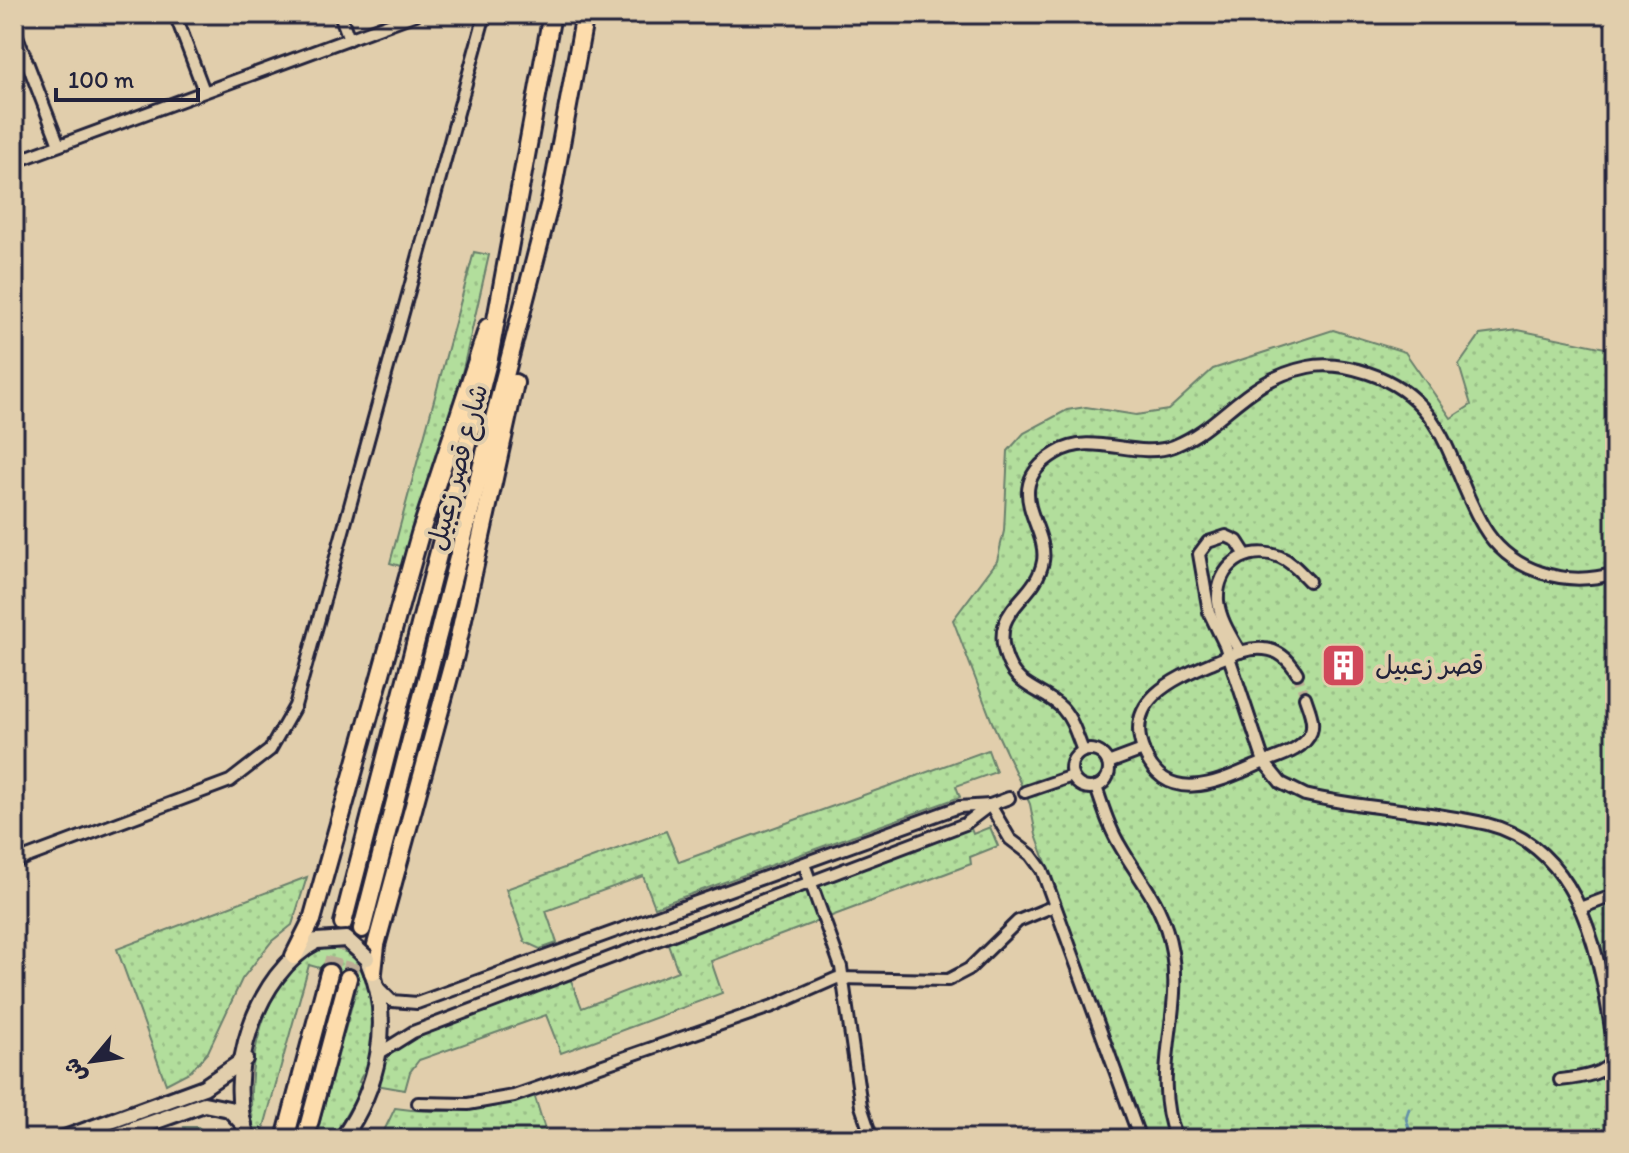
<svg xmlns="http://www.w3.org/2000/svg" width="1629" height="1153" viewBox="0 0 1629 1153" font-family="Itim,'Playpen Sans Arabic',sans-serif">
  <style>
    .garden { fill: url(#garden-dots); stroke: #6a806c; stroke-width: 2 }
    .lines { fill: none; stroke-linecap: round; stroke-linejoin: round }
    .stream { stroke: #6592a9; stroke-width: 3 }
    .street-tunnel { stroke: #bbac95; stroke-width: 10; stroke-dasharray: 10 5; stroke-linecap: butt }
    .primary-tunnel { stroke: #bbac95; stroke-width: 16; stroke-dasharray: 16 8; stroke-linecap: butt }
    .street-casing { stroke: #22223b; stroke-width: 16 }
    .secondary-casing { stroke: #22223b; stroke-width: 20 }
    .primary-casing { stroke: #22223b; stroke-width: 22 }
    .street { stroke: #e1ceac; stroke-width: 10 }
    .secondary { stroke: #e1ceac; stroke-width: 14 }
    .primary { stroke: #fddcac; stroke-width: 16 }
    .secondary-bridge-casing { stroke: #22223b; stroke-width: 20; stroke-linecap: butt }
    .secondary-bridge { stroke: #e1ceac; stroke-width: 14 }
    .labels { text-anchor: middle; stroke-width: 8; stroke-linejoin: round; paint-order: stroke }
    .street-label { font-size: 26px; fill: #22223b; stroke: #e1ceac }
    .poi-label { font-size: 26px; fill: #22223b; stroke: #e1ceac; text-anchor: start }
  </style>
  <defs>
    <pattern id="garden-dots" width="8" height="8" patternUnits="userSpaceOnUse" patternTransform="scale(2)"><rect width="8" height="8" fill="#b2de9c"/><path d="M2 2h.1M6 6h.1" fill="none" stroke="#99be87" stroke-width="1.8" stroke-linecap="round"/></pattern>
  </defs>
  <rect width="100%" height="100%" fill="#e1ceac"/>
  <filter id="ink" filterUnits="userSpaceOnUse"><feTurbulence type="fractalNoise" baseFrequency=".0125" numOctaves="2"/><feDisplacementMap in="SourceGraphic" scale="16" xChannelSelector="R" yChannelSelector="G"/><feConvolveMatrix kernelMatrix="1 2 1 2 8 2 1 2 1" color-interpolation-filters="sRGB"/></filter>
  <g filter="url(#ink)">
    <g class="garden">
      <path d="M 474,252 L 489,255 L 455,404 L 404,567 L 390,563 Z"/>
      <path d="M 1333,330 L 1405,352 L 1451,418 L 1471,405 L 1459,365 L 1480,335 L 1518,330 L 1615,350 L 1615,1139 L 1147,1139 L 1036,835 L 1030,804 L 992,722 L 953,620 L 997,561 L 1004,531 L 1008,451 L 1024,433 L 1067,410 L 1086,407 L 1136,415 L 1168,410 L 1213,369 Z"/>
      <path d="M 988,750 L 996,772 L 956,786 L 960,797 L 655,907 L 643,876 L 546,911 L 557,943 L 540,949 L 525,942 L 506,889 L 666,831 L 679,862 Z"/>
      <path d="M 970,826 L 973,834 L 990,827 L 998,846 L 970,857 L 971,864 L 711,961 L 722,993 L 561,1053 L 546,1015 L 419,1060 L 410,1072 L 405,1090 L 376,1085 L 380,1063 L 395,1046 L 570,978 L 582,1008 L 678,971 L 667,941 Z"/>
      <path d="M 307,877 L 292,925 L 272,941 L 242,979 L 208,1052 L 191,1071 L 166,1084 L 117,949 Z"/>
      <path d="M 332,947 L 351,954 C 373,982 381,1032 368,1065 C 366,1072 361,1074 359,1082 L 363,1084 L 360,1091 L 332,1139 L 315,1139 L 359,979 L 309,965 L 262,1134 L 276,1139 L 256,1139 C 240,1082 261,959 332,947 Z"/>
      <path d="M 534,1094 L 548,1139 L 380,1139 L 395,1108 C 443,1116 488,1109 534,1094 Z"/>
      <path d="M 184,1127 L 198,1127 L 212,1139 L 188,1139 Z"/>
    </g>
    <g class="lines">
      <path class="stream" d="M 1409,1109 L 1406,1118 L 1412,1139"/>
      <path class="street-tunnel" d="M 1297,673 L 1305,697"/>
      <g class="primary-tunnel">
        <path d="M 329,973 L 343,923"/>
        <path d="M 348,978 L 362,929"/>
      </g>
      <defs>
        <g id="street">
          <path d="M 175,14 L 204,91"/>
          <path d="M 340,14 L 349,39"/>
          <path d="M 14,28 L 59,145"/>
          <path d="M 14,162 L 416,14"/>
          <path d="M 1246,555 L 1237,541 L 1226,536 L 1208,542 L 1199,554 L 1209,612 L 1225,645 L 1264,762 L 1281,783 L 1305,795 C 1365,809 1427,810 1487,824 C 1587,849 1602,969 1615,1055"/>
          <path d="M 1240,652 C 1231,636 1220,620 1218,601 C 1216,566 1247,544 1280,557 C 1292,562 1300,572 1309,581"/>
          <path d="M 1297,673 C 1290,661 1279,650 1264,649 C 1246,647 1227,657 1211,663 C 1173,679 1123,701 1144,752 C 1167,808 1221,781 1260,764 C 1276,757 1304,751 1311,732 C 1315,721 1308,707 1305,697"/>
          <circle cx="1090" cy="769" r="19"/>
          <path d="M 1083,751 C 1077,736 1073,720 1062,708 C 1044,690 1019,689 1008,662 C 986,608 1036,602 1043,561 C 1049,526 998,488 1056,453 C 1093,430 1135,461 1174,446 C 1224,426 1244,380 1308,367 C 1327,363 1349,367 1368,373 C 1447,399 1448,466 1483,526 C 1510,572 1566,588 1615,573"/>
          <path d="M 1108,763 L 1143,750"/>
          <path d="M 1096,787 C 1103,807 1108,826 1119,844 C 1141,883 1164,904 1172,952 C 1183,1016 1150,1075 1176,1139"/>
          <path d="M 1025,792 L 1072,776"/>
          <path d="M 990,805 L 1010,839 L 1031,855 L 1042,870 L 1140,1139"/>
          <path d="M 14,862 L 230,781 L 270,750 L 295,706 L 485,14"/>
          <path d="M 804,864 L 841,967 L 861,1106 L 872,1139"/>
          <path d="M 1580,908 L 1615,895"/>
          <path d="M 378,987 L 392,1001 L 417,1003 L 959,807 L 990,805"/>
          <path d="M 378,1054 L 413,1032 L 965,824 L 990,805 L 1009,798"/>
          <path d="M 1560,1080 C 1578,1078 1608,1075 1615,1056"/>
          <path d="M 418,1103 L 468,1104 L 514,1096 L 773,1006 L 837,978 L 948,980 L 969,969 L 1018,921 L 1054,906"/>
        </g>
        <g id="secondary">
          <path d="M 62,1139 L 204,1087 L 245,1059"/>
          <path d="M 107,1139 L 204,1104 L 229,1109 L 244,1125"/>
          <path d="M 248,1139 C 223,1074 256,973 317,941"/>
          <path d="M 342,1139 C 378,1089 394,1020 368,962"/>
        </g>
        <g id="primary">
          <path d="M 343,923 L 489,358 L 552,14"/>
          <path d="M 362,929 L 551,198 L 585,14"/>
          <path d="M 294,956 L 312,920 L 420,534 L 488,327"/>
          <path d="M 373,972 L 376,945 L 455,655 L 515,383"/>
          <path d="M 246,1135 L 246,1139"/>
          <path d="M 285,1139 L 329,973"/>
          <path d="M 305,1139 L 348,978"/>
        </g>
      </defs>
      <use href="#street" class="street-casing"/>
      <use href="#secondary" class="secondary-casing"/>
      <use href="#primary" class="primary-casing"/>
      <use href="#street" class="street"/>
      <use href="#secondary" class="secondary"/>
      <use href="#primary" class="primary"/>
      <defs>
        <path id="secondary-bridge" d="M 317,941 L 346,939 L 367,958"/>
      </defs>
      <use href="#secondary-bridge" class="secondary-bridge-casing"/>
      <use href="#secondary-bridge" class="secondary-bridge"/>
    </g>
  </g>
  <defs>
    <symbol id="building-square" viewBox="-11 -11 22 22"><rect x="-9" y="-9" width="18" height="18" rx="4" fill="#d1495b" stroke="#e1ceac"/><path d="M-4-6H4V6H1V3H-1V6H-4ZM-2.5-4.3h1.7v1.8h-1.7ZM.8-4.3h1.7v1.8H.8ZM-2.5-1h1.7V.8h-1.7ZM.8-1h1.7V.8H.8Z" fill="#fff"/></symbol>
  </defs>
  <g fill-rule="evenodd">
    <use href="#building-square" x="1318" y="640" width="51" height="51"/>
  </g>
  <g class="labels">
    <g class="street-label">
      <text transform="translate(457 467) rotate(-75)" y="9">شارع قصر زعبيل</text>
    </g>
    <g class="poi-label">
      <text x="1375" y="674">قصر زعبيل</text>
    </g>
  </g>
  <rect width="1629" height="1153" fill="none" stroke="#e1ceac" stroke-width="48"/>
  <rect x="24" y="24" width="1581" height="1105" fill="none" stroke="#22223b" stroke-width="3" filter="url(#ink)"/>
  <g transform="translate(92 1061) rotate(241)" stroke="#e1ceac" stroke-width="6" paint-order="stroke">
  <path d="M0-6L14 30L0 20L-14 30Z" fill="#22223b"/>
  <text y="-12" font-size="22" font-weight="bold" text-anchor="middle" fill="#22223b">ش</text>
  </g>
  <path d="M56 88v12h142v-12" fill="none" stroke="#22223b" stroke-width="4"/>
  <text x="68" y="88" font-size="24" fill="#22223b" stroke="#e1ceac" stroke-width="6" paint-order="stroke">100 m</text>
</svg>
